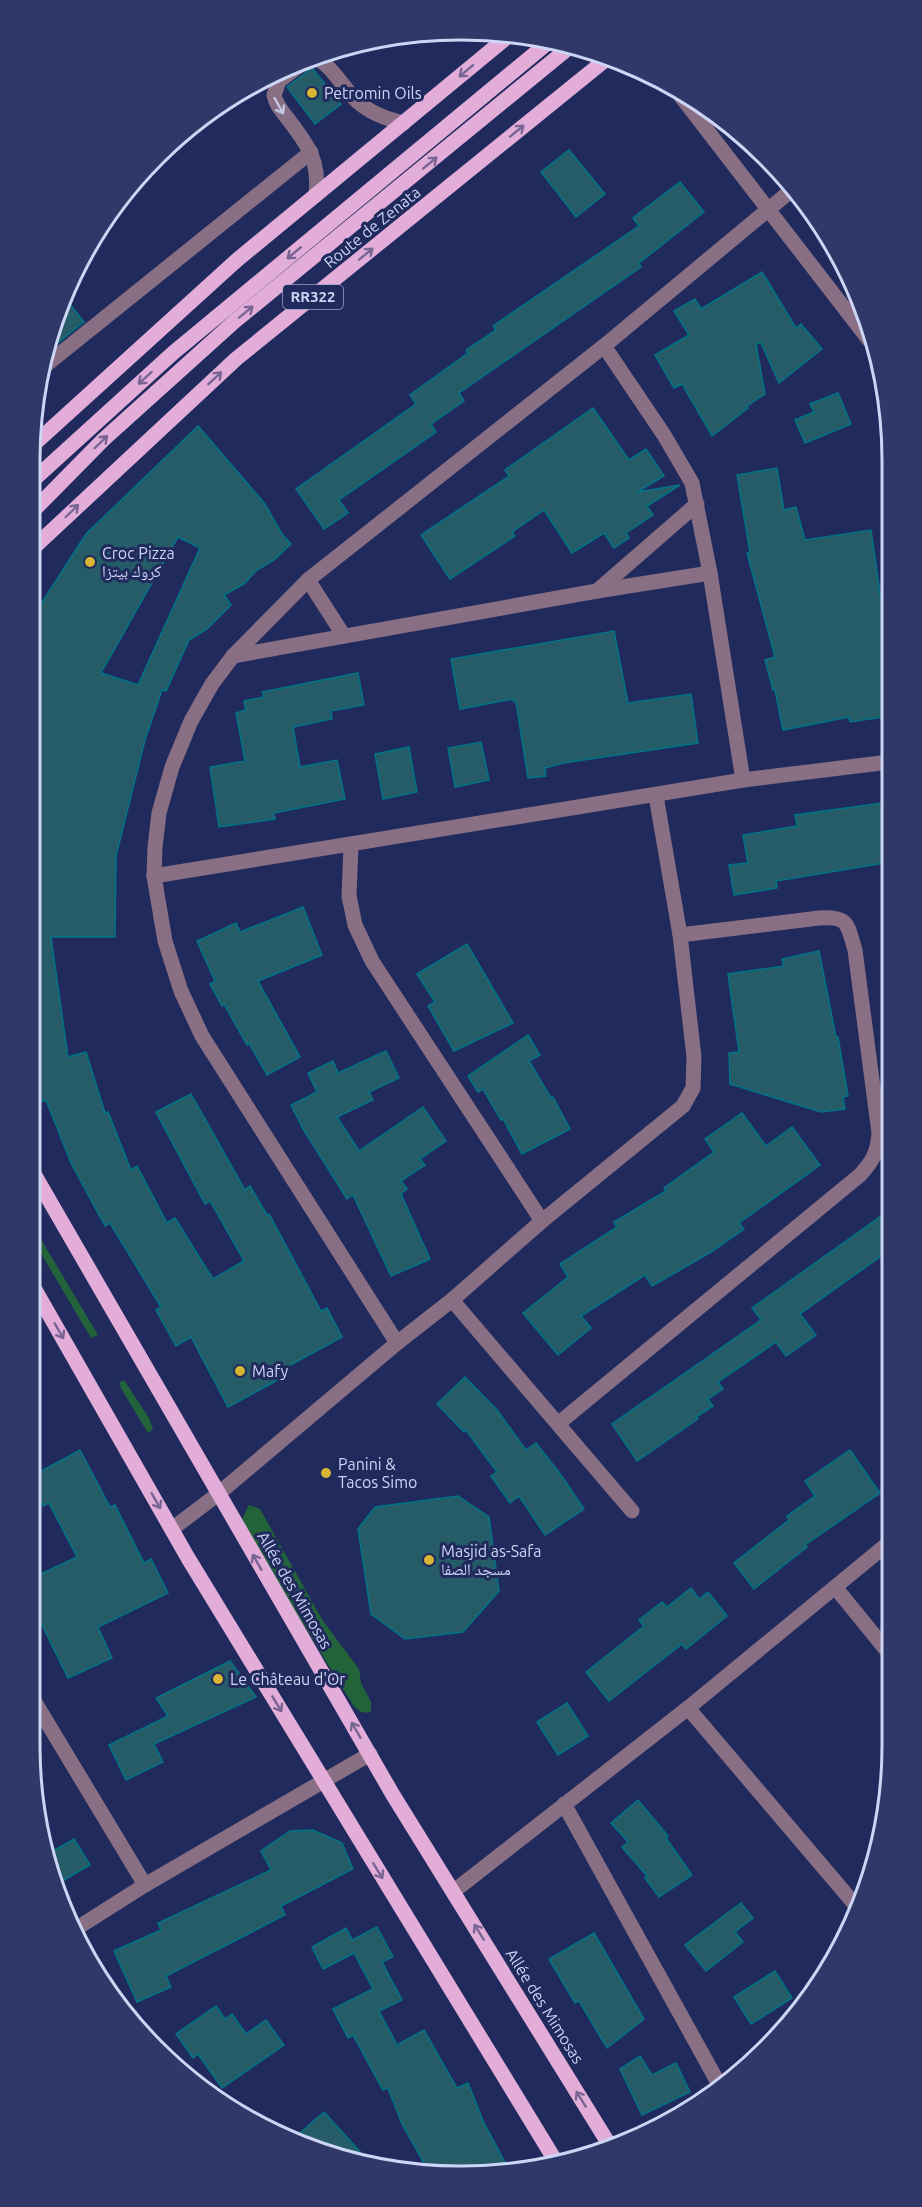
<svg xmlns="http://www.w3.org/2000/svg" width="922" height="2207" viewBox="0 0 922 2207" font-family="Ubuntu,'Noto Naskh Arabic',sans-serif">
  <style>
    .green { fill: #22633a }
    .building { fill: #255c67; stroke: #017486; stroke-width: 1.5; fill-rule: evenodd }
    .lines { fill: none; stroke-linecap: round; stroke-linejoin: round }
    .minor { stroke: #896f84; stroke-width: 15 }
    .major { stroke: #e3add9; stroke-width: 15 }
    .oneway { stroke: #786594 }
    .oneway2 { stroke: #c2c6e3 }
    .poi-dot { fill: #d7b434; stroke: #212a5c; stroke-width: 2 }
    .labels { text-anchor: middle; stroke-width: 6; stroke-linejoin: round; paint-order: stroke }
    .shield { fill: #212a5c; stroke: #99a2c6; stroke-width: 1.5 }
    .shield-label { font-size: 15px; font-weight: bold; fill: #ccd5f4 }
    .poi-label { font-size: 16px; fill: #ccd5f4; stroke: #212a5c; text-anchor: start }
    .street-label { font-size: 16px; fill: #ccd5f4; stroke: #212a5c }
    .rim { fill: none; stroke: #ccd5f4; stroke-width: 3 }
  </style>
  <rect width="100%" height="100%" fill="#212a5c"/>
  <g class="green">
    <path d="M 30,1221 L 98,1335 L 91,1338 L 30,1235 Z"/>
    <path d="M 124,1380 L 149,1418 L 153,1429 L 148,1433 L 122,1390 L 119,1383 Z"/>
    <path d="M 249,1505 L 260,1509 L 323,1621 L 359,1669 L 361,1683 L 371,1702 L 371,1712 C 362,1714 358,1711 353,1705 L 259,1553 L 242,1519 Z"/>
  </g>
  <g class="building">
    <path d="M 312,68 L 341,104 L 315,124 L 287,87 Z"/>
    <path d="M 569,150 L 605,194 L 576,217 L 541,172 Z"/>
    <path d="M 680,182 L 704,212 L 639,263 L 641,267 L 459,393 L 464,401 L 431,424 L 436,432 L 339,500 L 348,513 L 324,529 L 296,489 L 416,404 L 410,395 L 468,353 L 466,350 L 496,330 L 493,326 L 639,226 L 633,218 Z"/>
    <path d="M 762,272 L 796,328 L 801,324 L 822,349 L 779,383 L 761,343 L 756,344 L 765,394 L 747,406 L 748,408 L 712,436 L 682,384 L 674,388 L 655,355 L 689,335 L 674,311 L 695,299 L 701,309 Z"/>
    <path d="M 64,297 L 84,322 L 48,351 L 53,323 Z"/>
    <path d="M 838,393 L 851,424 L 805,443 L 795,420 L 814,412 L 810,404 Z"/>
    <path d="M 593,408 L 629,460 L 646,449 L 664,476 L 637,492 L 680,485 L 647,506 L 653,515 L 626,533 L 629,538 L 614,548 L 604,533 L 572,553 L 544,510 L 512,532 L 515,536 L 450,579 L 421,535 L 509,476 L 505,470 Z"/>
    <path d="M 198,426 L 265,504 L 282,534 L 291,544 L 274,560 L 257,570 L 244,584 L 224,595 L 231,605 L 207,629 L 189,640 L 166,691 L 162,690 L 145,740 L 116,856 L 115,937 L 51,937 L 68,1057 L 86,1052 L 105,1113 L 108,1112 L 131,1170 L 137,1166 L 167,1223 L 175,1218 L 213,1279 L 244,1261 L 210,1201 L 205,1204 L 156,1112 L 191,1094 L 245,1190 L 250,1186 L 267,1215 L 269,1214 L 321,1311 L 327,1308 L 342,1337 L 285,1368 L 289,1374 L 228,1407 L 191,1337 L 176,1346 L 156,1310 L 161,1307 L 110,1223 L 105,1226 L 71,1163 L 46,1100 L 30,1105 L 30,621 L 86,534 ZM 178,537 L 200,548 L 138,685 L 101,673 Z"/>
    <path d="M 777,468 L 784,510 L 796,507 L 805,540 L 871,530 L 881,600 L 889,598 L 889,716 L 850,722 L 849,717 L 783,730 L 775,690 L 773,690 L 765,660 L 775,657 L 747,553 L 750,553 L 737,475 Z"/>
    <path d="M 614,631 L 628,703 L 691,694 L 698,743 L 563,763 L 545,768 L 546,776 L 528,778 L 516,702 L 514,702 L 513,699 L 460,709 L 451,659 Z"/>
    <path d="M 358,673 L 364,705 L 331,711 L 332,719 L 293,727 L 300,767 L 337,760 L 345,799 L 274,813 L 275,819 L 219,827 L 210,767 L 245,761 L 236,713 L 246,710 L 244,701 L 264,697 L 262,692 Z"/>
    <path d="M 481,742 L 489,780 L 455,787 L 448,748 Z"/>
    <path d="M 409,747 L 417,792 L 383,799 L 375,754 Z"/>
    <path d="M 889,802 L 890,862 L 776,881 L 777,888 L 734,895 L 729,865 L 748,863 L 743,835 L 797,826 L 795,815 Z"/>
    <path d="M 303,907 L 322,955 L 258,981 L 300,1057 L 267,1075 L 249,1043 L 247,1045 L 224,1004 L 222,1006 L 210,984 L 215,981 L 197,941 L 236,923 L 240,932 Z"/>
    <path d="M 467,944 L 513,1023 L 454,1051 L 428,1006 L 435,1002 L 417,974 Z"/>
    <path d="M 819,951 L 836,1037 L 838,1037 L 848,1096 L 843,1097 L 845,1109 L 821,1112 L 730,1084 L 729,1053 L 739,1052 L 728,974 L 784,966 L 782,959 Z"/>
    <path d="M 528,1035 L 540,1055 L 529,1061 L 551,1098 L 553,1097 L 570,1129 L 522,1154 L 503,1119 L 501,1120 L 483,1089 L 478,1092 L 468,1076 Z"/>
    <path d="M 386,1051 L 399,1078 L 369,1092 L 373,1100 L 337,1117 L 359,1151 L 423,1107 L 446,1141 L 420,1159 L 425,1165 L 401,1181 L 407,1189 L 401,1194 L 430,1259 L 391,1276 L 353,1195 L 347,1199 L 303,1129 L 291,1105 L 317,1092 L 308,1073 L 333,1061 L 338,1073 Z"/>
    <path d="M 742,1113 L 766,1146 L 792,1127 L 820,1165 L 739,1223 L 744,1229 L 711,1252 L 652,1286 L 645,1275 L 581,1316 L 591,1328 L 558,1355 L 523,1313 L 568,1277 L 560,1264 L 617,1227 L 614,1222 L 666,1191 L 664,1188 L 714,1152 L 705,1139 Z"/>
    <path d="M 891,1209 L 891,1249 L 800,1314 L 816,1335 L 786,1356 L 776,1342 L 718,1382 L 723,1389 L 708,1399 L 713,1406 L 696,1417 L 698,1419 L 637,1461 L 612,1424 L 761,1320 L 752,1308 Z"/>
    <path d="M 465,1377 L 497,1410 L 526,1450 L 536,1443 L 561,1475 L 584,1509 L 545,1535 L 519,1496 L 510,1503 L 491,1476 L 497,1472 L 466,1430 L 464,1432 L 437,1404 Z"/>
    <path d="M 80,1450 L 110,1507 L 115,1505 L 144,1563 L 151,1559 L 168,1593 L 98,1627 L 112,1658 L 68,1678 L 38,1617 L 30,1620 L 30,1579 L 77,1557 L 49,1503 L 43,1506 L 30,1477 Z"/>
    <path d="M 850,1450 L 880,1493 L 805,1545 L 807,1547 L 754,1589 L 734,1563 L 789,1520 L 787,1516 L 815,1496 L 805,1481 Z"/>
    <path d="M 458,1496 L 489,1517 L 499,1591 L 463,1632 L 405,1639 L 371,1614 L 358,1529 L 375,1507 Z"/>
    <path d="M 691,1588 L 699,1599 L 708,1592 L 727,1616 L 686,1649 L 682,1644 L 609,1701 L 586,1672 L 644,1626 L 639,1620 L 662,1602 L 667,1607 Z"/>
    <path d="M 230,1661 L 256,1697 L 154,1744 L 163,1762 L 126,1780 L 109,1745 L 168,1716 L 156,1698 Z"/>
    <path d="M 567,1703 L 588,1736 L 558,1755 L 537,1722 Z"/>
    <path d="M 638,1800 L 668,1836 L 666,1838 L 692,1875 L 659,1897 L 645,1878 L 647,1876 L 622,1847 L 628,1842 L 611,1823 Z"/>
    <path d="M 313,1830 L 342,1843 L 353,1869 L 281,1906 L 285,1915 L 166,1976 L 171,1987 L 137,2002 L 114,1951 L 161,1930 L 158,1923 L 271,1870 L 261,1851 L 290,1831 Z"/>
    <path d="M 74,1839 L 90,1865 L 54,1886 L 48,1854 Z"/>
    <path d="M 741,1903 L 753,1918 L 735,1932 L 743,1942 L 706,1971 L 685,1945 Z"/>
    <path d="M 377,1927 L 393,1957 L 382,1962 L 402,2000 L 379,2011 L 397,2045 L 424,2030 L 457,2088 L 468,2083 L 484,2123 L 509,2170 L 429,2172 L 402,2124 L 388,2088 L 383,2090 L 353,2035 L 348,2038 L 333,2009 L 373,1989 L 354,1953 L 323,1969 L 312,1947 L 346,1928 L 352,1940 Z"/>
    <path d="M 594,1933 L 644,2019 L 607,2048 L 579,2001 L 575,2003 L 549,1959 Z"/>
    <path d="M 775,1971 L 792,1998 L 751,2024 L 734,1997 Z"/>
    <path d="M 216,2006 L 225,2019 L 232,2014 L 246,2034 L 266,2020 L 284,2045 L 222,2088 L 198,2054 L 193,2058 L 176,2034 Z"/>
    <path d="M 640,2056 L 652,2075 L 676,2063 L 690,2092 L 642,2115 L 620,2069 Z"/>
    <path d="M 324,2112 L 373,2166 L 323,2154 L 292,2140 Z"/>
  </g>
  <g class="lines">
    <g class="minor">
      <path d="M 314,58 C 330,62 344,89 357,101 C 370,113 386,119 404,123"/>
      <path d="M 304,62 L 279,81 L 274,95 C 276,105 282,111 288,119 C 308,145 320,161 316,195"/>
      <path d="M 676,90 L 869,340"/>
      <path d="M 604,346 L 664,435 L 692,483 L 710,573 L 743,780"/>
      <path d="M 46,365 L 311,152"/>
      <path d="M 308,580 L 344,636"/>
      <path d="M 597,591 L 697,504"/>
      <path d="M 233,656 L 597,591 L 710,573"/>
      <path d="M 351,846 L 349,896 L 355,925 L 372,961 L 542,1221"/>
      <path d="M 154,876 L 743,780 L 889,762"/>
      <path d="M 452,1300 L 632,1511"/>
      <path d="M 397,1343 L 202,1036 L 181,991 L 165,941 L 154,876 L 155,847 L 159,813 L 172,767 L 191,721 L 212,684 L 233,656 L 308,580 L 604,346 L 793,189"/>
      <path d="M 559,1423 L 860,1175 C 872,1162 878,1152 879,1133 L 855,950 C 847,924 849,916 819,918 L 680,935"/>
      <path d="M 172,1529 L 218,1494 L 397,1343 L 452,1300 L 542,1221 L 683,1106 L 693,1088 L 694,1057 L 680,935 L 656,796"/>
      <path d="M 835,1587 L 892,1657"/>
      <path d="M 30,1694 L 145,1885"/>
      <path d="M 688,1708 L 857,1907"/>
      <path d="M 564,1804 L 720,2086"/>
      <path d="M 454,1891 L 688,1708 L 891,1541"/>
      <path d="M 74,1930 L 145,1885 L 370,1754"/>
    </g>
    <g class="major">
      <path d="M 32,446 L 237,260 L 512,33"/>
      <path d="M 30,483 L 173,353 L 550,41"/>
      <path d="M 30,514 L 104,439 L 235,321 L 571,46"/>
      <path d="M 30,551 L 236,359 L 609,57"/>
      <path d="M 30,1167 L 393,1795 L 612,2149"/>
      <path d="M 30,1281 L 188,1558 L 558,2165"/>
    </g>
  </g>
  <defs><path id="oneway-shaft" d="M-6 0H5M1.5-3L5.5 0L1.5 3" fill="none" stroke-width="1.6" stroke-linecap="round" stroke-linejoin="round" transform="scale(1.5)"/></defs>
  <g class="oneway">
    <use href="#oneway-shaft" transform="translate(466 71) rotate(140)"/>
    <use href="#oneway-shaft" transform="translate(517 131) rotate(-39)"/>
    <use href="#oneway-shaft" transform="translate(430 163) rotate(-39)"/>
    <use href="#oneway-shaft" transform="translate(294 253) rotate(140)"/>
    <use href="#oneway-shaft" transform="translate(366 254) rotate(-39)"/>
    <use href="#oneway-shaft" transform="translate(246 312) rotate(-39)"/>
    <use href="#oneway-shaft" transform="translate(145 378) rotate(138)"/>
    <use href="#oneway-shaft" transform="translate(215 378) rotate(-43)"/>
    <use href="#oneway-shaft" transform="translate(101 442) rotate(-44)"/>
    <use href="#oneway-shaft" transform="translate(72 511) rotate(-44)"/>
    <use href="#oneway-shaft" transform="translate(59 1331) rotate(60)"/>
    <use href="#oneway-shaft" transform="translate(156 1501) rotate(60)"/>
    <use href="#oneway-shaft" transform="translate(257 1562) rotate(-120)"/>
    <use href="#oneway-shaft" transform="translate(277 1704) rotate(59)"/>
    <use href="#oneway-shaft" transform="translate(356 1730) rotate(-120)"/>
    <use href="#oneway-shaft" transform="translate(378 1871) rotate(58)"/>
    <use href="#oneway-shaft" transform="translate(479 1932) rotate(-122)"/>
    <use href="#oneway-shaft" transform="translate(581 2099) rotate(-122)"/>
  </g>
  <use class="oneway2" href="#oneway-shaft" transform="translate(279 106) rotate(61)"/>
  <g class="poi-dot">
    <circle cx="312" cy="93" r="6"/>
    <circle cx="90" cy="562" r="6"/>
    <circle cx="240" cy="1371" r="6"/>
    <circle cx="326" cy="1473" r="6"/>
    <circle cx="429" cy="1560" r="6"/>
    <circle cx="218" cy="1679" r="6"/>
  </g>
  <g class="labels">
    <rect class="shield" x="283" y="285" width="60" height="24" rx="4.5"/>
    <g class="shield-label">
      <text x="313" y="302">RR322</text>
    </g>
    <g class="poi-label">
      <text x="324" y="99">Petromin Oils</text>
      <text x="102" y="559">Croc Pizza<tspan x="102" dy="18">كروك بيتزا</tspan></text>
      <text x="252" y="1377">Mafy</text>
      <text x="338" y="1470">Panini &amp;<tspan x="338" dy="18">Tacos Simo</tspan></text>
      <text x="441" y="1557">Masjid as-Safa<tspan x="441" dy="18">مسجد الصفا</tspan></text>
      <text x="230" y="1685">Le Château d'Or</text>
    </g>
    <g class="street-label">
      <text transform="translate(372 227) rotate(-39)" y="6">Route de Zenata</text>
      <text transform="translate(295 1590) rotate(60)" y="6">Allée des Mimosas</text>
      <text transform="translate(545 2006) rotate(58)" y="6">Allée des Mimosas</text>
    </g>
  </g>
  <path d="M0 0H922V2207H0ZM460 40H462A420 420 0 0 1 882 460V1746A420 420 0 0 1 462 2166H460A420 420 0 0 1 40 1746V460A420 420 0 0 1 460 40Z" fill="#2f3868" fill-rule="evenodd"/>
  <path class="rim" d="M460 40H462A420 420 0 0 1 882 460V1746A420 420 0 0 1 462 2166H460A420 420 0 0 1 40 1746V460A420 420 0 0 1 460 40Z"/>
</svg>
